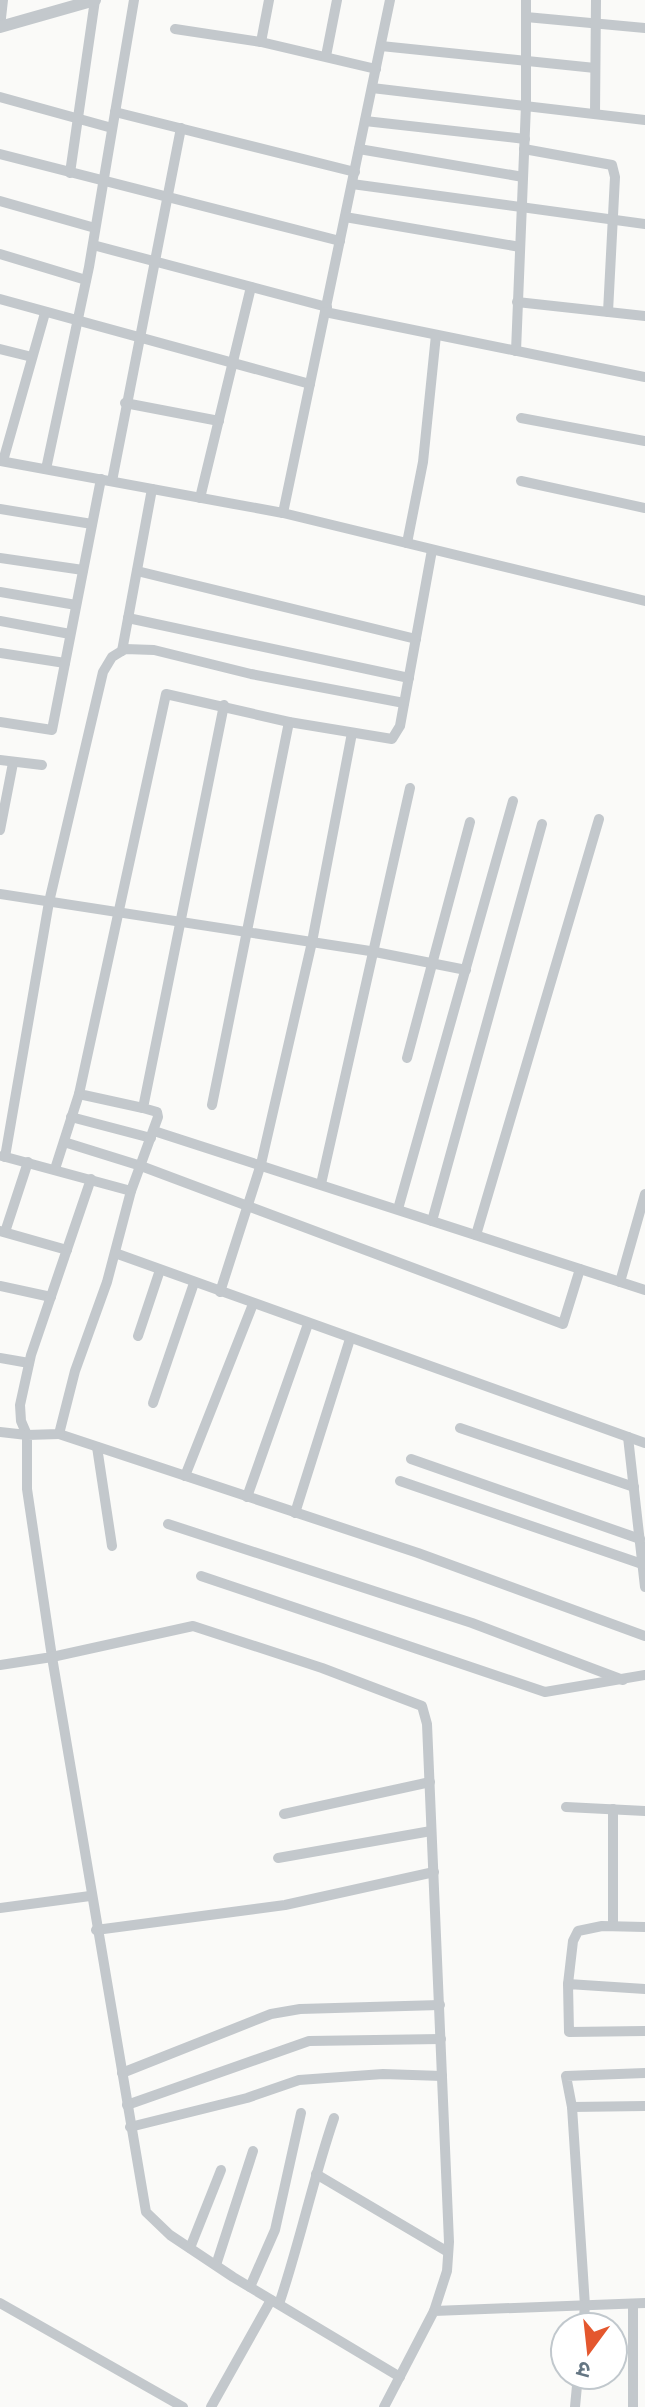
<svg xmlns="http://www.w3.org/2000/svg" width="645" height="2407" viewBox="0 0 645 2407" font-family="Lato,'Noto Sans Devanagari',sans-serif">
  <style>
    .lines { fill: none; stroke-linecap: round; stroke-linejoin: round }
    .minor { stroke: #c3c8cc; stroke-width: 10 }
    .tertiary { stroke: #c3c8cc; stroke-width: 12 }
  </style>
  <rect width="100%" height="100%" fill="#fafaf8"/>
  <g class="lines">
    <g class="minor">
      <path d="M 390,0 L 283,513 L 645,601"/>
      <path d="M 526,17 L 645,28"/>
      <path d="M 0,27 L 3,0"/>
      <path d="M 175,29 L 261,42 L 376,69"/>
      <path d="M 261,42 L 269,0"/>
      <path d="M 381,46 L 595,68"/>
      <path d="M 326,56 L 337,0"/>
      <path d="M 372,88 L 645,120"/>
      <path d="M 0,97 L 112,128"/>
      <path d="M 115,112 L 355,172"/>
      <path d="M 595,113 L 596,0"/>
      <path d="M 365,121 L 525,139"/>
      <path d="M 359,149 L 523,177"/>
      <path d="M 524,149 L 612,165 L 615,177 L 608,312"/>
      <path d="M 0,154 L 340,241"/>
      <path d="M 70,173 L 95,0"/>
      <path d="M 352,184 L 645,224"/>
      <path d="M 0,201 L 95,228"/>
      <path d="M 345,217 L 520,247"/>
      <path d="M 93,245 L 327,307"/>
      <path d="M 0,254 L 86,280"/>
      <path d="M 0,299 L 310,384"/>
      <path d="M 517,302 L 645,316"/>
      <path d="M 325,312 L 645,377"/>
      <path d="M 0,349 L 32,357"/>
      <path d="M 516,351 L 526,105 L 526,0"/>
      <path d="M 125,403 L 219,421"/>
      <path d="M 521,418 L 645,441"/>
      <path d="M 0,461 L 283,513"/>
      <path d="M 3,461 L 45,313"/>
      <path d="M 46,469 L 89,267 L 134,0"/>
      <path d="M 112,481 L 181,128"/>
      <path d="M 521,481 L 645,508"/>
      <path d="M 200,498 L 251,287"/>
      <path d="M 0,509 L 92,524"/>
      <path d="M 407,543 L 423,462 L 436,335"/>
      <path d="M 0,558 L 83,570"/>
      <path d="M 137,571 L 416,639"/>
      <path d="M 0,592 L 76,605"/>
      <path d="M 128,618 L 409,678"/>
      <path d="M 0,621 L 70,634"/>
      <path d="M 122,651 L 152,489"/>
      <path d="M 0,653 L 65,663"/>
      <path d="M 0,722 L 52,730 L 101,479"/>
      <path d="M 0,760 L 42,765"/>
      <path d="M 0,830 L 13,763"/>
      <path d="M 0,894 L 370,951 L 466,970"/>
      <path d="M 407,1058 L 470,822"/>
      <path d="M 212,1105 L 289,722"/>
      <path d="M 143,1108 L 79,1094 L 166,694 L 289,722 L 392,739 L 400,726 L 432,550"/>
      <path d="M 71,1117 L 151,1138"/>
      <path d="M 154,1131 L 645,1290"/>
      <path d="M 64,1142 L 141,1166 L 563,1324 L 580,1269"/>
      <path d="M 2,1156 L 131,1191"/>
      <path d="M 5,1157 L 49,902 L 103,672 L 112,657 L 125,649 L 154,650 L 251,674 L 404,703"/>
      <path d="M 55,1169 L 79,1094"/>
      <path d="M 321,1184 L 410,788"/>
      <path d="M 398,1209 L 513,801"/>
      <path d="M 432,1221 L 542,824"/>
      <path d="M 0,1231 L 67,1250"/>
      <path d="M 5,1232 L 28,1162"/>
      <path d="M 476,1235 L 599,819"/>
      <path d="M 115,1253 L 645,1443"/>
      <path d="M 620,1282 L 645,1194"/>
      <path d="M 0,1286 L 51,1297"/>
      <path d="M 220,1292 L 261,1164 L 312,942 L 352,733"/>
      <path d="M 138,1336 L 160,1270"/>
      <path d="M 0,1358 L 29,1363"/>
      <path d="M 153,1403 L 194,1283"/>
      <path d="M 460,1428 L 634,1487"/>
      <path d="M 0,1432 L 27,1435 L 21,1421 L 20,1405 L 31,1355 L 91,1179"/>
      <path d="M 59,1434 L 418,1553 L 645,1636"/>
      <path d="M 628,1437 L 645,1587"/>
      <path d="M 97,1447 L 112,1546"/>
      <path d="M 411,1459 L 640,1539"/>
      <path d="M 185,1476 L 253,1304"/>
      <path d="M 400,1481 L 642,1564"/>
      <path d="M 247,1497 L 308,1324"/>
      <path d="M 295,1513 L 350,1339"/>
      <path d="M 168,1524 L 472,1623 L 623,1680"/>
      <path d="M 201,1576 L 545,1692 L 645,1675"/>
      <path d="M 0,1665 L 52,1657 L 27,1489 L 27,1435 L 59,1434 L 75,1371 L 107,1282 L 131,1191 L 158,1117 L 157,1112 L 143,1108 L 224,705"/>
      <path d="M 566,1807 L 645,1811"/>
      <path d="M 613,1809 L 613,1926"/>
      <path d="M 284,1814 L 430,1782"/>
      <path d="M 278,1858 L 431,1831"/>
      <path d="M 0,1908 L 90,1896"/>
      <path d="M 96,1930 L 285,1905 L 434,1872"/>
      <path d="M 568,1984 L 573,1941 L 578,1931 L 602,1926 L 645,1927"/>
      <path d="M 645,1989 L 568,1984 L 569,2032 L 645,2031"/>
      <path d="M 122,2073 L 271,2014 L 300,2009 L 440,2005"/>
      <path d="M 127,2105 L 309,2041 L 441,2039"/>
      <path d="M 572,2107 L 645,2106"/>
      <path d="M 130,2127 L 247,2098 L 299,2080 L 383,2074 L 442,2076"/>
      <path d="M 316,2174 L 448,2252"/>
      <path d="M 190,2248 L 221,2170"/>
      <path d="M 216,2265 L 253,2151"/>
      <path d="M 250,2287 L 275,2230 L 301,2113"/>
      <path d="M 0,2303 L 183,2407"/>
      <path d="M 279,2304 C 300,2242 313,2179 334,2118"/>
      <path d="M 583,2327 L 585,2306 L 572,2107 L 566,2076 L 645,2073"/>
      <path d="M 400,2377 L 233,2277 L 170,2235 L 146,2212 L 52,1657 L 193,1626 L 322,1668 L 422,1706 L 427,1724 L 449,2242 L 447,2271 L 434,2311"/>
      <path d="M 211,2407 L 271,2300"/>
      <path d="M 384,2407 L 434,2311 L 645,2303"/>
      <path d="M 575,2407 L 578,2375"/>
      <path d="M 633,2407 L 633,2304"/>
    </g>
    <path class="tertiary" d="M 0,27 L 95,0"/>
  </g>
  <g transform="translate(589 2351) rotate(195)"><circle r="38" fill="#ffffff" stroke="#c1c8cd" stroke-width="2"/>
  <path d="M0-6L14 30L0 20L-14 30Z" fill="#e4572e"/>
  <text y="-12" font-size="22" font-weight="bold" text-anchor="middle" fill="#657683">उ</text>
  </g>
</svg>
